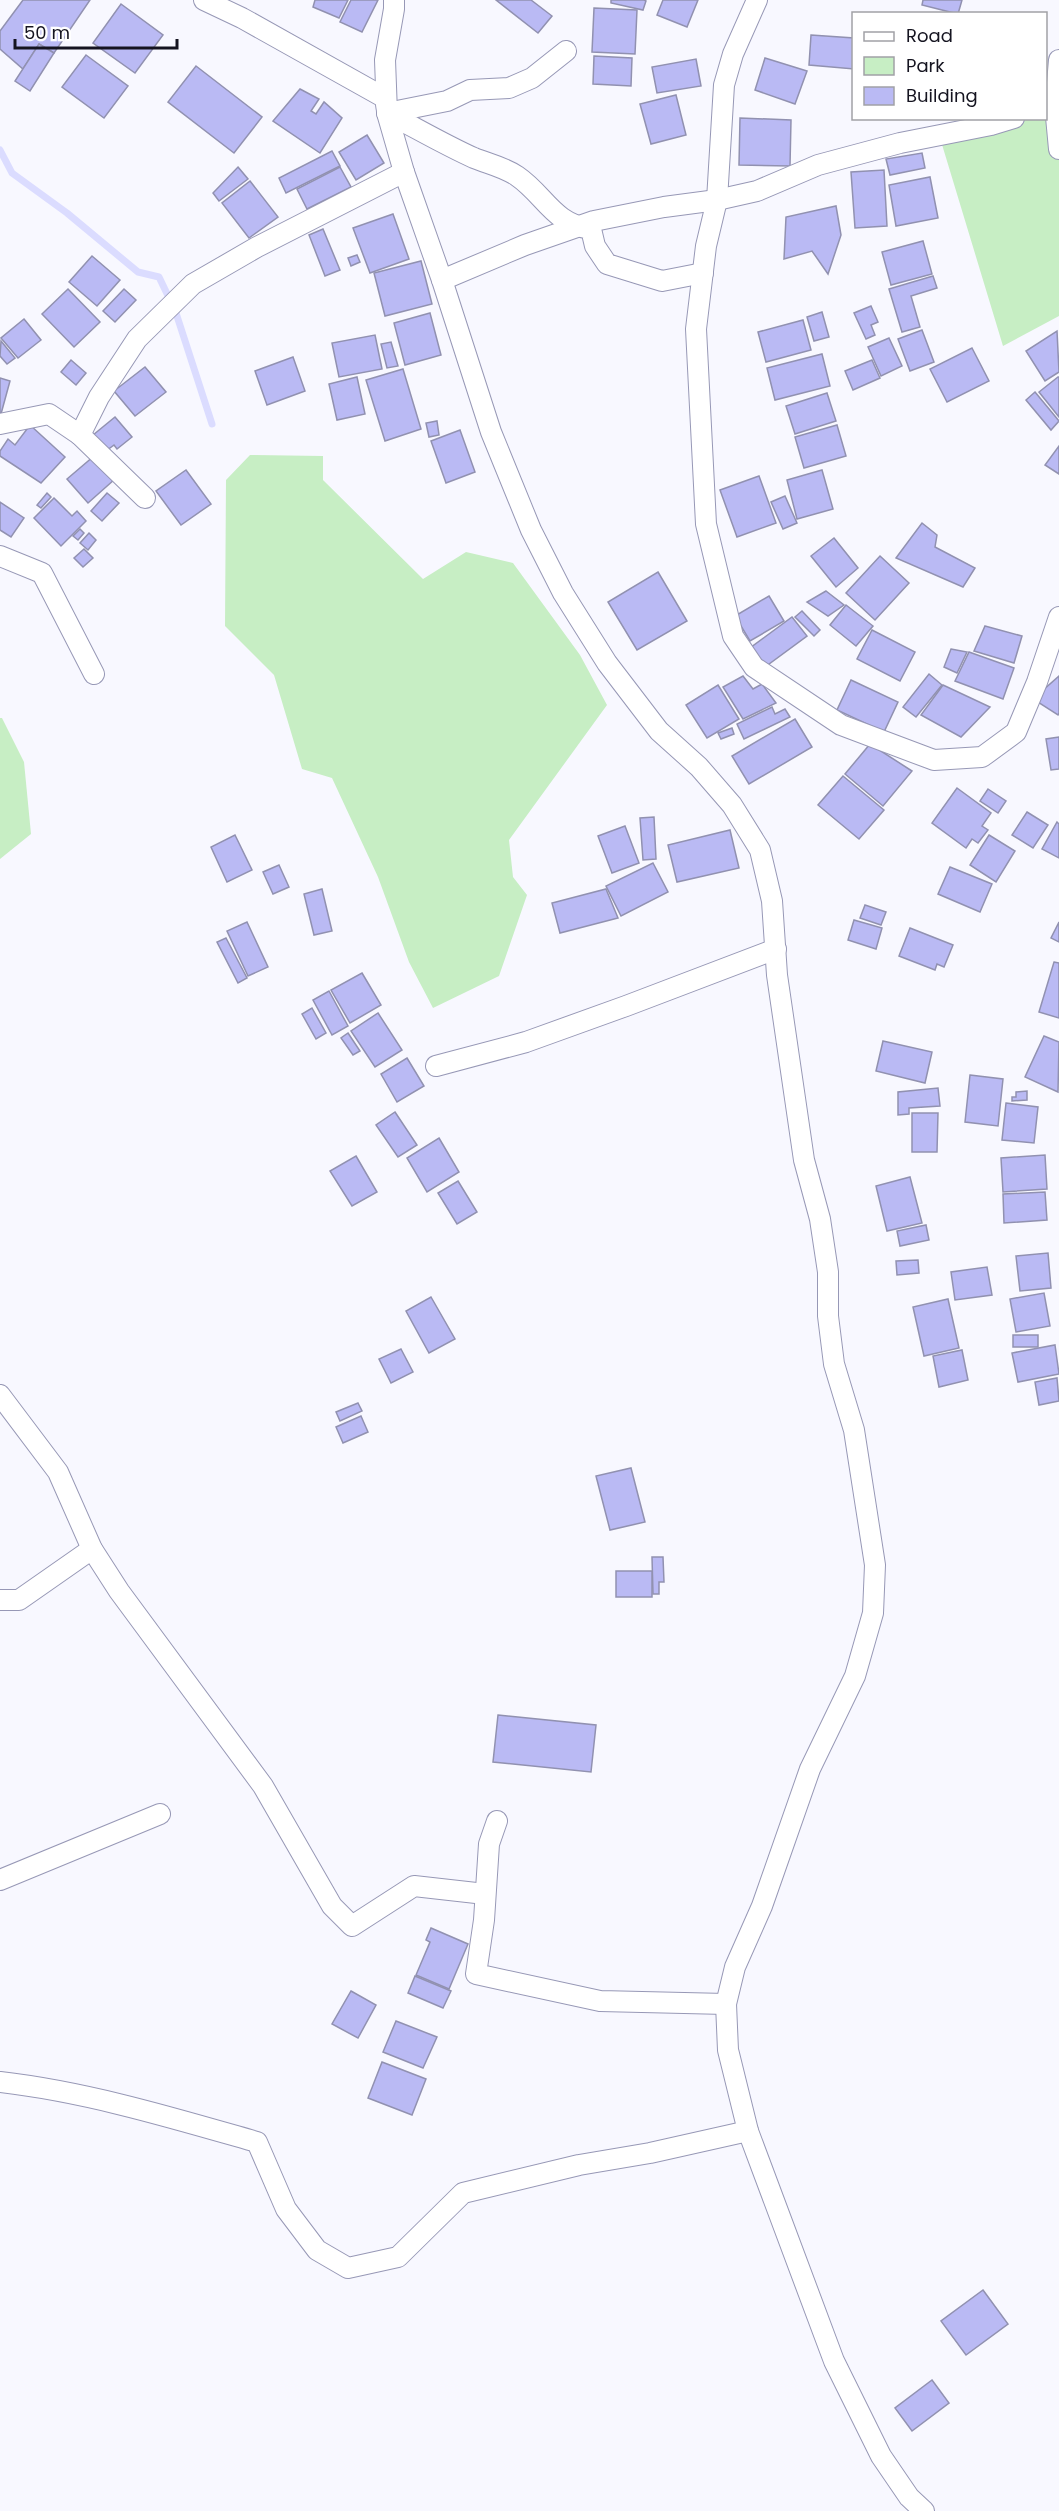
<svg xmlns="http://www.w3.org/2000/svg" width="1059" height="2511" viewBox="0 0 1059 2511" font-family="Poppins,sans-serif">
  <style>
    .green { fill: #c7eec4 }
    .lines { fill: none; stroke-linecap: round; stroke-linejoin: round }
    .stream { stroke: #dbdcff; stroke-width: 7 }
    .building { fill: #babaf4; stroke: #9191b0; stroke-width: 1.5 }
    .street-casing { stroke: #9798b6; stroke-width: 22 }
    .street { stroke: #fff; stroke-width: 20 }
  </style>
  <rect width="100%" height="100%" fill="#f8f8ff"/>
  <g class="green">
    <path d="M 1059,55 L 1059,316 L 1003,346 L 937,128 L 1006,119 L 1046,118 L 1046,113 L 1052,112 Z"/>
    <path d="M 250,455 L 323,456 L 323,480 L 423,579 L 466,552 L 513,563 L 580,655 L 607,705 L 509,840 L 513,877 L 527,895 L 499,976 L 433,1008 L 409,962 L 378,877 L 332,778 L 302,769 L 274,675 L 225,626 L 226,480 Z"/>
    <path d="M 0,718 L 2,718 L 24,762 L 31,834 L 0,859 Z"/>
  </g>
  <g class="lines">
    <g class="stream">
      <path d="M 0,150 L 12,173 L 67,213 L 138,272 L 159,277 L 170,300"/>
      <path d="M 176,313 L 212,424"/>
    </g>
  </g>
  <g class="building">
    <path d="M 23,0 L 90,0 L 54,53 L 39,44 L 23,69 L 0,49 L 0,31 Z"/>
    <path d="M 315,0 L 348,0 L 339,18 L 313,7 Z"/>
    <path d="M 351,0 L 378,0 L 362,32 L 340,22 Z"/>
    <path d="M 496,0 L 531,0 L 552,16 L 538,33 Z"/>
    <path d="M 611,0 L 644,0 L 646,1 L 643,10 L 611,3 Z"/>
    <path d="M 663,0 L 698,0 L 687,27 L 657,15 Z"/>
    <path d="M 923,0 L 962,0 L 958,14 L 922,5 Z"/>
    <path d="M 121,4 L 163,35 L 135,73 L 93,43 Z"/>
    <path d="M 594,8 L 637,10 L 635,54 L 592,52 Z"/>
    <path d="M 811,35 L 854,38 L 854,69 L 809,65 Z"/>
    <path d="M 39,44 L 54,53 L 30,91 L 15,81 Z"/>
    <path d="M 86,55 L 128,86 L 104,118 L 62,87 Z"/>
    <path d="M 594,56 L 632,58 L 631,86 L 593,84 Z"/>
    <path d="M 765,58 L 807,71 L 795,104 L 755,90 Z"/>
    <path d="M 696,59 L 701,86 L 657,93 L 652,67 Z"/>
    <path d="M 196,66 L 262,117 L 234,153 L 168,102 Z"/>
    <path d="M 300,89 L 319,99 L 311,111 L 316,114 L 324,102 L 342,118 L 320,153 L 273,121 Z"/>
    <path d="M 676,95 L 686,135 L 651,144 L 640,104 Z"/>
    <path d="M 740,118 L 791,120 L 790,166 L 739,165 Z"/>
    <path d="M 367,135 L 384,163 L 356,180 L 339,152 Z"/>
    <path d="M 332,151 L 340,166 L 286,193 L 279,178 Z"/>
    <path d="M 922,153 L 925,168 L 890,175 L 886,159 Z"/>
    <path d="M 238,167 L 248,179 L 219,201 L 213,193 Z"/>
    <path d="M 340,167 L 351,187 L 307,209 L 297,189 Z"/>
    <path d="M 884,170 L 887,226 L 855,228 L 851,172 Z"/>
    <path d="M 930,177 L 938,218 L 896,226 L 889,185 Z"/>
    <path d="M 250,181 L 278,217 L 249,238 L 222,203 Z"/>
    <path d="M 836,206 L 841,235 L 828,274 L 812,251 L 784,259 L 786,217 Z"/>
    <path d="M 393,214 L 409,259 L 370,273 L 353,228 Z"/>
    <path d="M 323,229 L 340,270 L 325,276 L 309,235 Z"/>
    <path d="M 923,241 L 932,274 L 891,285 L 882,252 Z"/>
    <path d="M 357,255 L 360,262 L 351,266 L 348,258 Z"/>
    <path d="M 92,256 L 120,280 L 97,306 L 69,282 Z"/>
    <path d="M 421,261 L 432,304 L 385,316 L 374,273 Z"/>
    <path d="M 933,276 L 937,288 L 911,296 L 920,327 L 902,332 L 889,289 Z"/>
    <path d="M 68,289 L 100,322 L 74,347 L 42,314 Z"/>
    <path d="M 124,289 L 136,300 L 115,322 L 103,311 Z"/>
    <path d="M 871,306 L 878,322 L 871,325 L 875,335 L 866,339 L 854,313 Z"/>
    <path d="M 822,312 L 829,337 L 814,341 L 807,317 Z"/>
    <path d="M 430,313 L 441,355 L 405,365 L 394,323 Z"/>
    <path d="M 24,319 L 41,340 L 18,358 L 1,338 Z"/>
    <path d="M 803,320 L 811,350 L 766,362 L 758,332 Z"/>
    <path d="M 922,330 L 934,362 L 910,371 L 898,339 Z"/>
    <path d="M 1057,331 L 1059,372 L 1045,381 L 1026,351 Z"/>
    <path d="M 375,335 L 382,369 L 339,377 L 332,343 Z"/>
    <path d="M 889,338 L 902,366 L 881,376 L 868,347 Z"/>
    <path d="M 1,341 L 15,358 L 7,364 L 0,356 Z"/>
    <path d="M 391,342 L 398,366 L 387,368 L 381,344 Z"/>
    <path d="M 972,348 L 989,381 L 947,402 L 930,369 Z"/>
    <path d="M 822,354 L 830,386 L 775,400 L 767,368 Z"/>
    <path d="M 293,357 L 305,391 L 267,405 L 255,371 Z"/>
    <path d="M 71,360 L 86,373 L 76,385 L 61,372 Z"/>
    <path d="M 872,360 L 880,378 L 853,390 L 845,371 Z"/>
    <path d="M 145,367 L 166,392 L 135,416 L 114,391 Z"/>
    <path d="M 403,369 L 421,429 L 385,441 L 366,380 Z"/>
    <path d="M 357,377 L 365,414 L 337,420 L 329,384 Z"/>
    <path d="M 1058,377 L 1059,377 L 1059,417 L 1039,392 Z"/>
    <path d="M 0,378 L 10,381 L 1,414 L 0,414 Z"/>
    <path d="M 1035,392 L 1059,421 L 1051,430 L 1026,400 Z"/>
    <path d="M 827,393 L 836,421 L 795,434 L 786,406 Z"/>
    <path d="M 115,417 L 132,437 L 117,449 L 114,445 L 106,451 L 93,435 Z"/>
    <path d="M 437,421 L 439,435 L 429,437 L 426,423 Z"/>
    <path d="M 30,425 L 65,457 L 41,483 L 0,456 L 0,451 L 8,439 L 15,445 Z"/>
    <path d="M 837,425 L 846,456 L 804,468 L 795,437 Z"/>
    <path d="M 460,430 L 475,472 L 446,483 L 431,441 Z"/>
    <path d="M 1059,446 L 1059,474 L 1045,465 Z"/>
    <path d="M 94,456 L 115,479 L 88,503 L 67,479 Z"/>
    <path d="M 186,470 L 211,504 L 181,525 L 156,491 Z"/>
    <path d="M 822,470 L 833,509 L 797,519 L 787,480 Z"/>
    <path d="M 759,476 L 776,523 L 737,537 L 720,490 Z"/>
    <path d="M 47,493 L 51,497 L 41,508 L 37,505 Z"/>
    <path d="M 107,493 L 119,503 L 102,521 L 91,511 Z"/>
    <path d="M 785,496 L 797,523 L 783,529 L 771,502 Z"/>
    <path d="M 54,498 L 72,516 L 77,511 L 86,521 L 61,546 L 34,518 Z"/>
    <path d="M 0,502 L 24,518 L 11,537 L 0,530 Z"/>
    <path d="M 922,523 L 937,535 L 935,547 L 975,568 L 963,587 L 896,558 Z"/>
    <path d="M 80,529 L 84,533 L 78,540 L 73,536 Z"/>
    <path d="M 89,533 L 96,540 L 88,550 L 80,543 Z"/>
    <path d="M 834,538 L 858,568 L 836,587 L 811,556 Z"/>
    <path d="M 84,549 L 93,558 L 83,567 L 74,558 Z"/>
    <path d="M 880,556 L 909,583 L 875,620 L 846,593 Z"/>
    <path d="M 658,572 L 687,621 L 637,650 L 608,602 Z"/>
    <path d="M 826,591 L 844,605 L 828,616 L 807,602 Z"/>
    <path d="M 769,596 L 784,621 L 750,641 L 735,616 Z"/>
    <path d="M 846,605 L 873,626 L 856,646 L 830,625 Z"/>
    <path d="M 802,611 L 820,630 L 814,636 L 795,617 Z"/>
    <path d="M 792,617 L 807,636 L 765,667 L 750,648 Z"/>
    <path d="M 985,626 L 1022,636 L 1014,663 L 974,651 Z"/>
    <path d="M 872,630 L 915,652 L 900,681 L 857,659 Z"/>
    <path d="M 951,649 L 967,652 L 957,673 L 944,667 Z"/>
    <path d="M 969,652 L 1014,668 L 1003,699 L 955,681 Z"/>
    <path d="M 929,674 L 942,685 L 916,717 L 903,707 Z"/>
    <path d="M 743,676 L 753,689 L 762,684 L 776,703 L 743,719 L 723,687 Z"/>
    <path d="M 1059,676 L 1059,713 L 1058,715 L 1033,699 Z"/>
    <path d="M 851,680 L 898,702 L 884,732 L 837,710 Z"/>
    <path d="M 718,685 L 739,719 L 707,738 L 686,705 Z"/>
    <path d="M 943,685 L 990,707 L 961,737 L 921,715 Z"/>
    <path d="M 772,707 L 775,714 L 785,709 L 790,717 L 744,739 L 737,724 Z"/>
    <path d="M 795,719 L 812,747 L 749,784 L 732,756 Z"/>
    <path d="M 732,728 L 734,734 L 721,739 L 718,733 Z"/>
    <path d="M 1059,737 L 1059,769 L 1051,770 L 1046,739 Z"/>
    <path d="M 870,744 L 912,771 L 883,806 L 845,774 Z"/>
    <path d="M 843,776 L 884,810 L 859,839 L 818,805 Z"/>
    <path d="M 957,788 L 991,813 L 982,826 L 988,830 L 978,843 L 972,839 L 966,848 L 932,823 Z"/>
    <path d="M 988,789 L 1006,801 L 998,813 L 980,801 Z"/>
    <path d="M 1027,812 L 1048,825 L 1033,848 L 1012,835 Z"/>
    <path d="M 654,817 L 656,859 L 643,860 L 640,818 Z"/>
    <path d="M 1057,822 L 1059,824 L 1059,858 L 1042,849 Z"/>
    <path d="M 625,826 L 639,863 L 612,873 L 598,836 Z"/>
    <path d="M 730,830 L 739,868 L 677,882 L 668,845 Z"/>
    <path d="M 235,835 L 252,870 L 227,882 L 211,847 Z"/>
    <path d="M 989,835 L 1015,851 L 996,882 L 970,865 Z"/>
    <path d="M 653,863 L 668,892 L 621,916 L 606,886 Z"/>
    <path d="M 279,865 L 289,887 L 273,894 L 263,872 Z"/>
    <path d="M 950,867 L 992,884 L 980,912 L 938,894 Z"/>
    <path d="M 322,889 L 332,931 L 314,935 L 304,894 Z"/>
    <path d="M 606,889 L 618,918 L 560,933 L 552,903 Z"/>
    <path d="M 865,905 L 886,912 L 881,925 L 860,918 Z"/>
    <path d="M 854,920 L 882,928 L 876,949 L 848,940 Z"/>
    <path d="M 247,922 L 268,967 L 248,976 L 227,931 Z"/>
    <path d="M 1059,922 L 1059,942 L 1051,938 Z"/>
    <path d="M 910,928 L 953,945 L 944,967 L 937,964 L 935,970 L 899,956 Z"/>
    <path d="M 226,938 L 247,978 L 238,983 L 217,942 Z"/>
    <path d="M 1054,962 L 1059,963 L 1059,1018 L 1039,1012 Z"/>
    <path d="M 362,973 L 381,1005 L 350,1023 L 331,990 Z"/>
    <path d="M 329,991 L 348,1026 L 332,1035 L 313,1000 Z"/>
    <path d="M 312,1008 L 326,1033 L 316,1039 L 302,1014 Z"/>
    <path d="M 378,1013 L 402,1050 L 375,1067 L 351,1031 Z"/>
    <path d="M 348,1033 L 360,1051 L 353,1055 L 341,1038 Z"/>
    <path d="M 1044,1036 L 1059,1042 L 1058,1092 L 1025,1077 Z"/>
    <path d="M 883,1041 L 932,1052 L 925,1083 L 876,1071 Z"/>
    <path d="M 407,1058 L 424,1086 L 397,1102 L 381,1074 Z"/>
    <path d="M 970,1075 L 1003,1079 L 998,1126 L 965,1122 Z"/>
    <path d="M 938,1088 L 940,1106 L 909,1108 L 909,1114 L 898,1115 L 898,1092 Z"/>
    <path d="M 1027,1091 L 1027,1100 L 1012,1101 L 1012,1097 L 1016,1097 L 1016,1092 Z"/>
    <path d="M 1006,1103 L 1038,1107 L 1034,1143 L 1002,1140 Z"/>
    <path d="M 395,1112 L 417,1145 L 398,1157 L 376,1125 Z"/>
    <path d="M 912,1113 L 938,1113 L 937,1152 L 912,1152 Z"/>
    <path d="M 439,1138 L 459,1172 L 427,1192 L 407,1158 Z"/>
    <path d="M 1045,1155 L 1047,1189 L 1003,1192 L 1001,1158 Z"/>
    <path d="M 356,1156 L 377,1192 L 352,1206 L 330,1171 Z"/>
    <path d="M 910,1177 L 922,1223 L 887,1231 L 876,1186 Z"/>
    <path d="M 458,1181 L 477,1212 L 457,1224 L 438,1193 Z"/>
    <path d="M 1045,1192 L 1047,1220 L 1004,1223 L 1003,1194 Z"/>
    <path d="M 926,1225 L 929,1240 L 900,1246 L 897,1231 Z"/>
    <path d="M 1048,1253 L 1051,1288 L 1020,1291 L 1016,1256 Z"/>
    <path d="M 918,1260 L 919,1273 L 897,1275 L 896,1261 Z"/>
    <path d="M 987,1267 L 992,1295 L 955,1300 L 951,1272 Z"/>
    <path d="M 1044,1293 L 1050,1326 L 1016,1332 L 1010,1299 Z"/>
    <path d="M 431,1297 L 455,1339 L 429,1353 L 406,1311 Z"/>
    <path d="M 948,1299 L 959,1348 L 924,1356 L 913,1307 Z"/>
    <rect x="1013" y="1335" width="25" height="12"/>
    <path d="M 1055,1345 L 1059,1374 L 1018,1382 L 1012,1353 Z"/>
    <path d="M 401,1349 L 413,1372 L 391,1383 L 379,1359 Z"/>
    <path d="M 962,1350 L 968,1380 L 939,1387 L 933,1356 Z"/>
    <path d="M 1057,1378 L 1059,1401 L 1039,1405 L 1035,1382 Z"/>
    <path d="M 358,1403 L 362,1411 L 340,1421 L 336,1412 Z"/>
    <path d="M 361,1416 L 368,1432 L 343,1443 L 336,1427 Z"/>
    <path d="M 631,1468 L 645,1522 L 610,1530 L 596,1476 Z"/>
    <path d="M 652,1557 L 663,1557 L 664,1582 L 659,1582 L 659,1594 L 653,1594 Z"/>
    <rect x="616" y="1571" width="36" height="26"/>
    <path d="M 498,1715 L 596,1725 L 591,1772 L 493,1762 Z"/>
    <path d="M 431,1928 L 468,1944 L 449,1989 L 416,1975 L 430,1942 L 426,1940 Z"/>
    <path d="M 415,1976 L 451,1991 L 443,2008 L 408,1993 Z"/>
    <path d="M 351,1991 L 376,2005 L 358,2038 L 332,2024 Z"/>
    <path d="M 396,2021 L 437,2037 L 423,2068 L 383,2052 Z"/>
    <path d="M 382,2062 L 426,2079 L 412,2115 L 368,2098 Z"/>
    <path d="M 983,2290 L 1008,2324 L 966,2355 L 941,2321 Z"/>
    <path d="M 932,2380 L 949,2403 L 912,2431 L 895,2408 Z"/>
  </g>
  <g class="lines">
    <defs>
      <g id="street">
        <path d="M 204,0 L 242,18 L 385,98 L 387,110"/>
        <path d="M 394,0 L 394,9 L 385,60 L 387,113 L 404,172 L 442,280 L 491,432 L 531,530 L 563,593 L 607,663 L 659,731 L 699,767 L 732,805 L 760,850 L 772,901 L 777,975 L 804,1160 L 820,1219 L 828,1272 L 828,1316 L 834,1364 L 854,1430 L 875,1565 L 873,1613 L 855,1676 L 810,1769 L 762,1906 L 735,1967 L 726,2004 L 728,2050 L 748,2131 L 834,2361 L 881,2456 L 909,2497 L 924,2511"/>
        <path d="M 757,0 L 733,54 L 724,85 L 717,200 L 706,246 L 696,329 L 706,524 L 733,636 L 754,667 L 841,725 L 934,760 L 982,757 L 1016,732 L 1037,682 L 1059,617"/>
        <path d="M 566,51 L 532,78 L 509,88 L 470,90 L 447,101 L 387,113 C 416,128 445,145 474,158 C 489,164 504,167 517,176 C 545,195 553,224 591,229 L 595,246 L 607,264 L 662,281 L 703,273"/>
        <path d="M 1059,60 L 1055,106 L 1059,149"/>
        <path d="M 442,280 L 525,245 L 594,221 L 664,207 L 717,200 L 757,191 L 818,165 L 900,143 L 991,125 L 1014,118"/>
        <path d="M 0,424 L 49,414 L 80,435 L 145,498"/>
        <path d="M 80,435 L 99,397 L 137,339 L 193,284 L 257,247 L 404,172"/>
        <path d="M 0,556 L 42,573 L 94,674"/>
        <path d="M 436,1066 L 526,1042 L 626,1006 L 776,949"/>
        <path d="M 0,1395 L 58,1472 L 92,1549 L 119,1591 L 263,1786 L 332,1906 L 352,1926 L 414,1886 L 485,1894"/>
        <path d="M 0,1600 L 19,1600 L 92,1549"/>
        <path d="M 497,1821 L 489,1844 L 484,1920 L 476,1974 L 600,2001 L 726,2004"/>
        <path d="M 0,1880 L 160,1814"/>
        <path d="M 0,2082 C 87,2092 173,2118 257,2142 L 286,2209 L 317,2250 L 348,2268 L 398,2257 L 463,2193 L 579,2165 L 650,2153 L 748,2131"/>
      </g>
    </defs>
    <use href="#street" class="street-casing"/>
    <use href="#street" class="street"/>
  </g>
  <rect x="852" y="12" width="195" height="108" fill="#ffffff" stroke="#a1a1a6" stroke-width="1.5"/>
  <rect x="864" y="32" width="30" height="9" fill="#ffffff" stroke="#a1a1a6" stroke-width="1.5"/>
  <text x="906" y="42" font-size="18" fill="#151420">Road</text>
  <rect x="864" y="57" width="30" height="18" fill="#c7eec4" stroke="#a1a1a6" stroke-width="1.5"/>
  <text x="906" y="72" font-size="18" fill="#151420">Park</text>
  <rect x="864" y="87" width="30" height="18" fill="#babaf4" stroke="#a1a1a6" stroke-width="1.5"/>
  <text x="906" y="102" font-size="18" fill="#151420">Building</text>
  <path d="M15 39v9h162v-9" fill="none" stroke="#151420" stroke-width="3"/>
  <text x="24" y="39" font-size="18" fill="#151420" stroke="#ffffff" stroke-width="4.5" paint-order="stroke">50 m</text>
</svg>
